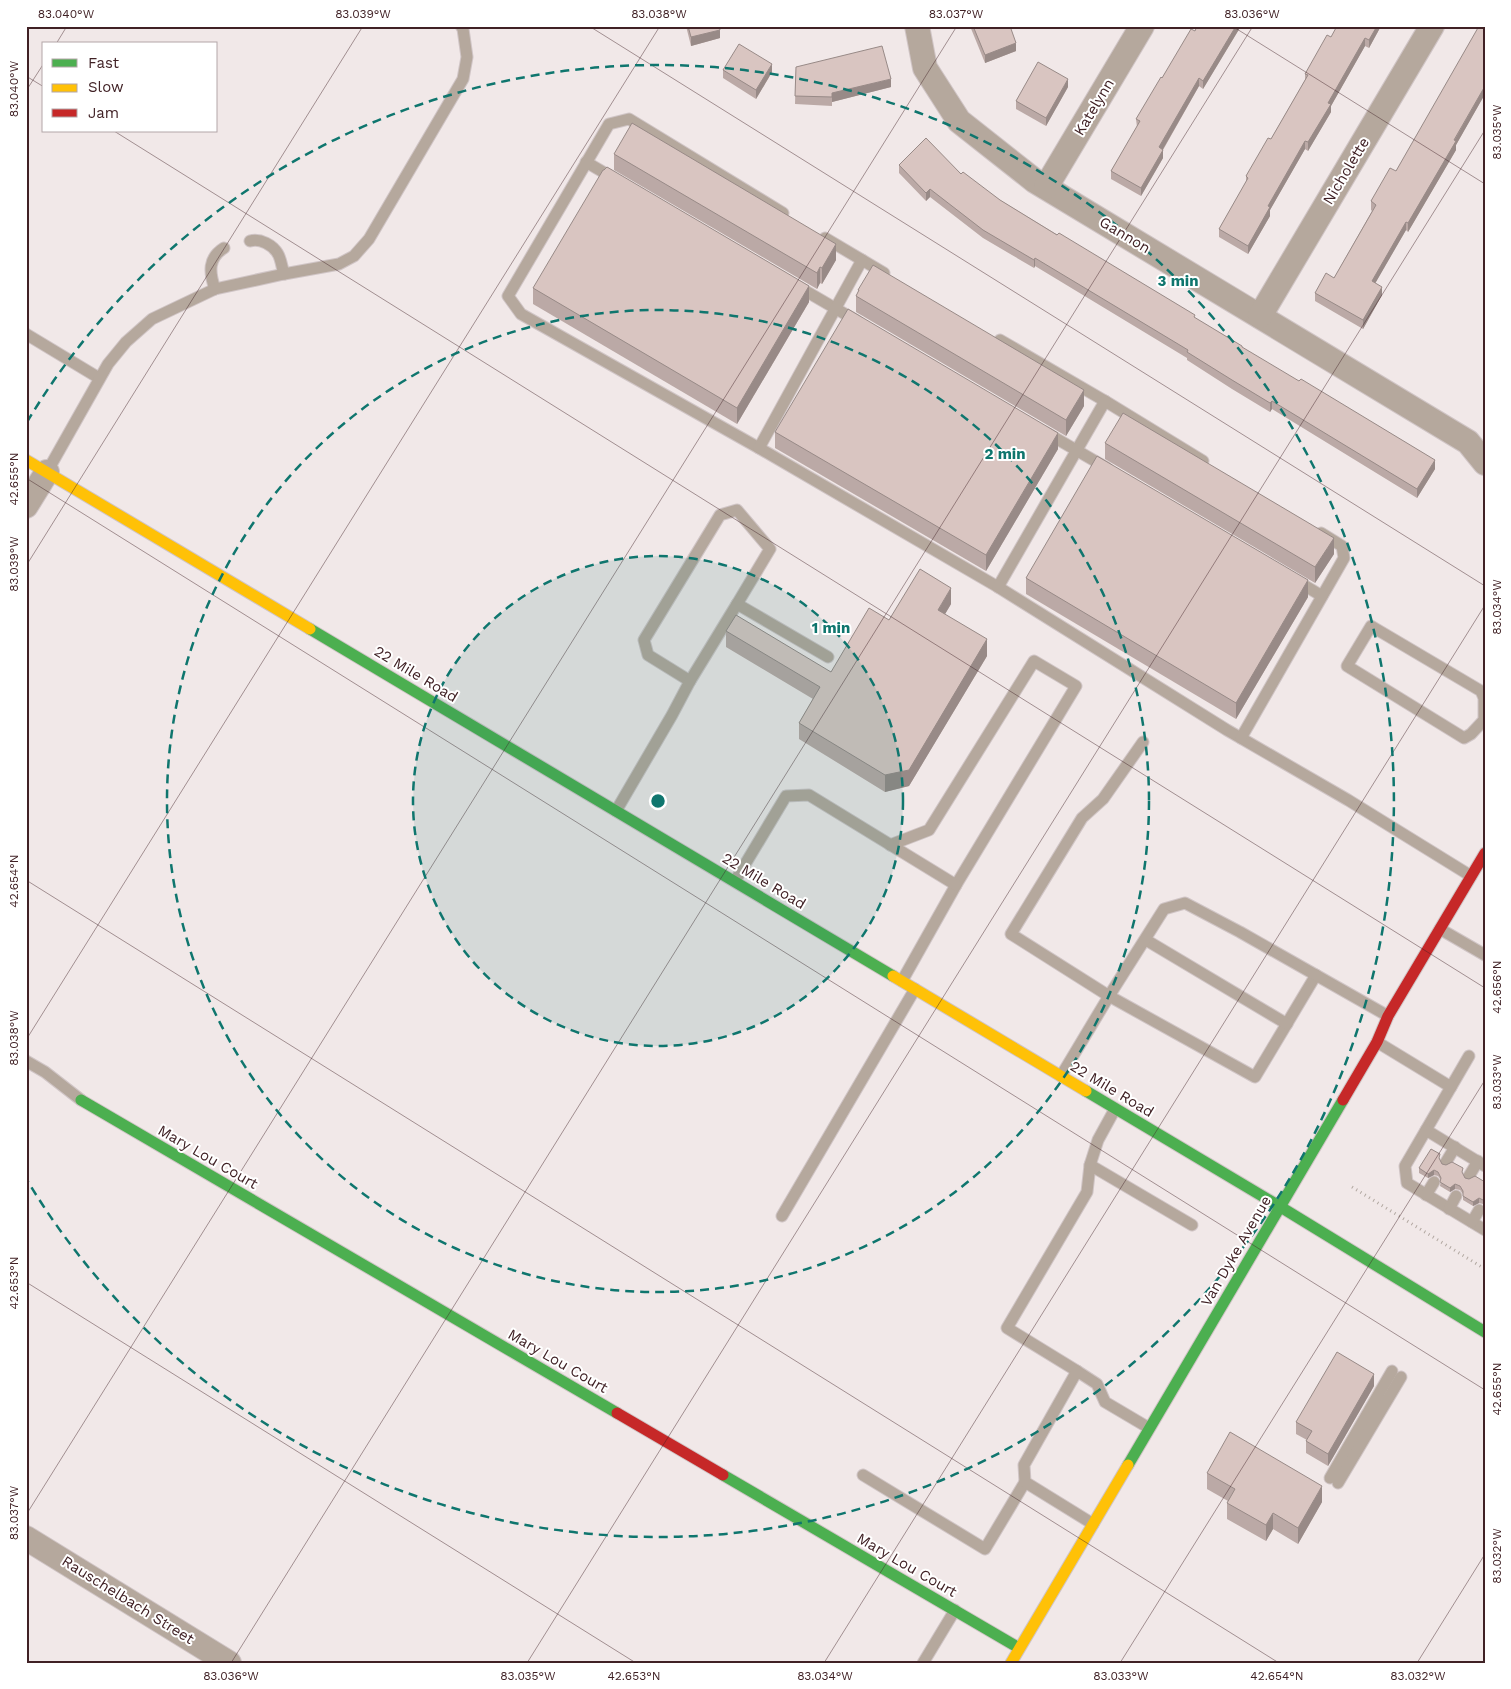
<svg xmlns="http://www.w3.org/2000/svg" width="1511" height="1689" viewBox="0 0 1511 1689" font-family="'Work Sans',sans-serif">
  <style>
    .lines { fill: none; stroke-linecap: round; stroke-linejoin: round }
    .lane-casing { stroke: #d0c5c6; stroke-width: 13 }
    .street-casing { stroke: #d0c5c6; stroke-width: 26 }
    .fast-casing { stroke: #d0c5c6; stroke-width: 13 }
    .slow-casing { stroke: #d0c5c6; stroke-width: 13 }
    .jam-casing { stroke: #d0c5c6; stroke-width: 13 }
    .path { stroke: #b1a7a0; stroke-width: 3; stroke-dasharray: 1 4; stroke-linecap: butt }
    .lane { stroke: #b5a89d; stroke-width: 11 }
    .street { stroke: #b5a89d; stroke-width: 24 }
    .fast { stroke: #4caf50; stroke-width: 11 }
    .slow { stroke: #ffc107; stroke-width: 11 }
    .jam { stroke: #c62828; stroke-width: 11 }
    .wall { fill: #bba9a6 }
    .shaded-wall { fill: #988a87 }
    .building { fill: #d9c5c1; stroke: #988a87 }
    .ticks { fill: none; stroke: #402125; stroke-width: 1; stroke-opacity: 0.45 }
    .ring { fill: none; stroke: #0f766e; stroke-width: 2.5; stroke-dasharray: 9 6 }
    .labels { text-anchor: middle; stroke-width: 4; stroke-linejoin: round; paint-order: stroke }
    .street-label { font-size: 15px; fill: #402125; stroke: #fff }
    .centre { fill: #0f766e; stroke: #fff; stroke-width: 2.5 }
    .ring-label { font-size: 15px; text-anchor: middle; font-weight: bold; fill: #0f766e; stroke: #fff; stroke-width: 4; stroke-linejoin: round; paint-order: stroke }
    .neatline { fill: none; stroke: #402125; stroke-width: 2 }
    .ticks-label { font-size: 12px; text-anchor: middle; fill: #402125 }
  </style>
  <rect width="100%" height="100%" fill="#f1e8e8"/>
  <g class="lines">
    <defs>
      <g id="lane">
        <path d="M 586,162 L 615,179"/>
        <path d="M 783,213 L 629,119 L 609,124 L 508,296 L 521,314 L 759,448 L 998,587 L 1227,730 L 1348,800 L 1471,876"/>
        <path d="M 825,238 L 884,273"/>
        <path d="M 250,241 C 260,238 273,245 278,254 C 281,259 282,268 284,274"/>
        <path d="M 797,286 L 857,321"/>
        <path d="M 215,289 C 209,272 208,258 224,248"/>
        <path d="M 26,334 L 99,378"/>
        <path d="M 1000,340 L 1105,401 L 1203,461"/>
        <path d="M 1045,432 L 1107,468"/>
        <path d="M 759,448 L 862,260"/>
        <path d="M 47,472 L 108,364 L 126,342 L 152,319 L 215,289 L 284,274 L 339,264 L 354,256 L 369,239 L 463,79 L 467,57 L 463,29 L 461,26"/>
        <path d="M 1297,581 L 1322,596"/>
        <path d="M 998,587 L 1105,401"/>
        <path d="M 1371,626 L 1481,691 L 1484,698 L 1484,720 L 1471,734 L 1464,738 L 1347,666 Z"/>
        <path d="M 690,681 L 648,655 L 644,640 L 720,515 L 737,510 L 770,549 L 737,604"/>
        <path d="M 1241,738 L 1344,558 L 1342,546 L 1321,533"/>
        <path d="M 1143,742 L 1103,799 L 1082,818 L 1011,934 L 1109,996 L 1255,1077 L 1316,975"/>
        <path d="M 616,811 L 672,715 L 690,681 L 737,604 L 828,657"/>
        <path d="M 890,845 L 929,830 L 1034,661 L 1076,686 L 956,885 L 902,981"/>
        <path d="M 735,881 L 786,796 L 809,795 L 956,885"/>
        <path d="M 1440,929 L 1485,955"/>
        <path d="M 1146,940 L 1287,1024"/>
        <path d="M 1377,1042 L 1451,1087 L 1426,1130 L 1485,1166"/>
        <path d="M 26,1061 L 45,1072 L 81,1100"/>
        <path d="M 1061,1076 L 1109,996 L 1164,909 L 1185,903 L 1240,932 L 1388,1016"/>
        <path d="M 1451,1087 L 1469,1056"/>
        <path d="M 1426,1130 L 1405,1166 L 1407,1183 L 1485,1230"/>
        <path d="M 1446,1162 L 1455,1147"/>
        <path d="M 1090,1165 L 1192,1225"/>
        <path d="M 1469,1176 L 1478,1161"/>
        <path d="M 1426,1195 L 1434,1182"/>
        <path d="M 1449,1209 L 1456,1196"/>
        <path d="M 782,1216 L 915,989"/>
        <path d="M 1472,1222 L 1479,1210"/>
        <path d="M 1077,1371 L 1007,1328 L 1087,1192 L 1090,1165 L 1098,1140 L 1115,1109"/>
        <path d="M 863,1475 L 985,1549 L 1025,1482"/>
        <path d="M 1330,1478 L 1392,1371"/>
        <path d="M 1338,1483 L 1401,1377"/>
        <path d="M 1093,1524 L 1025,1482 L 1024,1465 L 1077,1371 L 1097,1384 L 1105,1402 L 1149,1428"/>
        <path d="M 923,1663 L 955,1610"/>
      </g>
      <g id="street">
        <path d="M 917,26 L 925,68 L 959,121 L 1035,181 L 1468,442 L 1485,463"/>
        <path d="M 1046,187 L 1142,26"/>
        <path d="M 1260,316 L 1432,26"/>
        <path d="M 26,506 L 47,472"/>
        <path d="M 26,1538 L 229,1663"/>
      </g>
      <g id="fast">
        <path d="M 310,629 L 893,976"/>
        <path d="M 1086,1091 L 1279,1206 L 1485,1332"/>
        <path d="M 81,1100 L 617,1413"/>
        <path d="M 1128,1465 L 1343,1100"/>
        <path d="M 723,1475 L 1019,1648"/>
      </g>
      <g id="slow">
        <path d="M 26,460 L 310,629"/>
        <path d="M 893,976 L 1086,1091"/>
        <path d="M 1011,1663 L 1128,1465"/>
      </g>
      <g id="jam">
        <path d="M 1343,1100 L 1377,1042 L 1388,1016 L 1485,853"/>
        <path d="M 617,1413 L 723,1475"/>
      </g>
    </defs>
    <use href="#lane" class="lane-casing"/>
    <use href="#street" class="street-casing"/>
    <use href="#fast" class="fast-casing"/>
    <use href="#slow" class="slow-casing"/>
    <use href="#jam" class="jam-casing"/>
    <path class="path" d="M 1352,1187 L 1485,1269"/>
    <use href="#lane" class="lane"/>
    <use href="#street" class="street"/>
    <use href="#fast" class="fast"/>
    <use href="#slow" class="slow"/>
    <use href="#jam" class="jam"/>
  </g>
  <g class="wall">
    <path d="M 686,26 L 719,26 L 720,38 L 691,46 Z"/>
    <path d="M 970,26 L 1010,26 L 1016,51 L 985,63 Z"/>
    <path d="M 1241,26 L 1203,89 L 1199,86 L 1163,150 L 1163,158 L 1141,196 L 1111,179 L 1111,171 L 1137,127 L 1136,119 L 1162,78 L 1195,31 Z"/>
    <path d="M 1381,26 L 1369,48 L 1365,46 L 1331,106 L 1331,112 L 1308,151 L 1305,149 L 1270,210 L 1270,216 L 1248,254 L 1219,237 L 1219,229 L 1246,182 L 1246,176 L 1271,139 L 1305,80 L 1305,74 L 1331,37 Z"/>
    <path d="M 1485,26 L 1485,94 L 1456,145 L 1456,150 L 1408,232 L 1406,230 L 1375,283 L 1382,295 L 1363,329 L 1315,301 L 1315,293 L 1334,278 L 1372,211 L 1371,210 L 1371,201 L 1396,171 Z"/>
    <path d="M 796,67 L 891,87 L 832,102 L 832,106 L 795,104 Z"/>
    <path d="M 723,70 L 772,72 L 756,99 L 723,78 Z"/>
    <path d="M 1068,87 L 1046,126 L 1016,109 L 1016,101 Z"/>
    <path d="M 614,154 L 836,260 L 822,284 L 820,283 L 817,289 L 614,170 Z"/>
    <path d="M 899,165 L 961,174 L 1000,200 L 1195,318 L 1435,469 L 1417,498 L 1272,409 L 1270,412 L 1232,389 L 1187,360 L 1187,358 L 1035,266 L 1034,268 L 983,238 L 930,197 L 926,201 L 899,173 Z"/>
    <path d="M 533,288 L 809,302 L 737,424 L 533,304 Z"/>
    <path d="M 858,290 L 1084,406 L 1066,436 L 856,312 L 856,296 L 858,292 Z"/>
    <path d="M 775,432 L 1058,449 L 986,571 L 775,448 Z"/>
    <path d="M 1105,443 L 1334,554 L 1315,583 L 1105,459 Z"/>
    <path d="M 1026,578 L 1308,597 L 1236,719 L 1026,594 Z"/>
    <path d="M 951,604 L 945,614 L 987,656 L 909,786 L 885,792 L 799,739 L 799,723 L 813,699 L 726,647 L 726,631 L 831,672 L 889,620 Z"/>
    <path d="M 1440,1158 L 1439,1160 L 1442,1164 L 1462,1173 L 1465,1178 L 1485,1182 L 1485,1207 L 1483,1204 L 1479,1203 L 1473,1206 L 1463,1200 L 1463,1194 L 1460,1190 L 1455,1189 L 1450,1192 L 1440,1186 L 1441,1180 L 1438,1176 L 1434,1175 L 1428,1178 L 1419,1173 L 1419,1168 Z"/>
    <path d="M 1374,1386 L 1328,1466 L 1306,1453 L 1306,1441 L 1307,1440 L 1296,1434 L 1296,1422 Z"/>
    <path d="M 1207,1473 L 1322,1502 L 1298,1544 L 1273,1529 L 1266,1541 L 1227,1519 L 1227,1503 L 1228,1501 L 1207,1489 Z"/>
  </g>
  <g class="shaded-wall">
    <path d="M 1236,26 L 1241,26 L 1203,89 L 1203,81 Z"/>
    <path d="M 1377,26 L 1381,26 L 1369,48 L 1369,40 Z"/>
    <path d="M 720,30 L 720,38 L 691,46 L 691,37 Z"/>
    <path d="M 1365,38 L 1365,46 L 1331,106 L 1331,112 L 1308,151 L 1308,142 L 1328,103 Z"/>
    <path d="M 1016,43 L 1016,51 L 985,63 L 985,55 Z"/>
    <path d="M 772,64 L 772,72 L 756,99 L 756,90 Z"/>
    <path d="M 1199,78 L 1199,86 L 1159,156 L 1159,147 Z"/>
    <path d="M 891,79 L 891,87 L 832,102 L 832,93 Z"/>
    <path d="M 1068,79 L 1068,87 L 1046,126 L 1046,118 Z"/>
    <path d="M 1485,86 L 1485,94 L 1456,145 L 1456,150 L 1408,232 L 1408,223 Z"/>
    <path d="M 1305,141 L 1305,149 L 1270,210 L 1270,216 L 1248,254 L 1248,246 L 1268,206 Z"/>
    <path d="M 1163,150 L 1163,158 L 1141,196 L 1141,188 Z"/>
    <path d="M 930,189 L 930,197 L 926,201 L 926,193 Z"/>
    <path d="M 1406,222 L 1406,230 L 1372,289 L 1372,281 Z"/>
    <path d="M 836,244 L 836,260 L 822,284 L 822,268 Z"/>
    <path d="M 1035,258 L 1035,266 L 1034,268 L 1034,260 Z"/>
    <path d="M 820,267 L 820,283 L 817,289 L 817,273 Z"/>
    <path d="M 809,286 L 809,302 L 737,424 L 737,408 Z"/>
    <path d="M 1382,287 L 1382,295 L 1363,329 L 1363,320 Z"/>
    <path d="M 1084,390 L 1084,406 L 1066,436 L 1066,420 Z"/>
    <path d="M 1272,401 L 1272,409 L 1270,412 L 1270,403 Z"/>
    <path d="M 1058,433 L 1058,449 L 986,571 L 986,555 Z"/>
    <path d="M 1435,460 L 1435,469 L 1417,498 L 1417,489 Z"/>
    <path d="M 1334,538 L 1334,554 L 1315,583 L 1315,567 Z"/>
    <path d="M 1308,580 L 1308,597 L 1236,719 L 1236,703 Z"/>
    <path d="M 951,588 L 951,604 L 938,626 L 938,610 Z"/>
    <path d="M 987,639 L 987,656 L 909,786 L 885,792 L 885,775 Z"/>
    <path d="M 1434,1170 L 1434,1175 L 1428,1178 L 1428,1174 Z"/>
    <path d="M 1455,1184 L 1455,1189 L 1450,1192 L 1450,1188 Z"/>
    <path d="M 1479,1198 L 1479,1203 L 1473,1206 L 1473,1202 Z"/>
    <path d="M 1374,1374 L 1374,1386 L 1328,1466 L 1328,1454 Z"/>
    <path d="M 1322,1486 L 1322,1502 L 1298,1544 L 1298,1528 Z"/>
    <path d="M 1273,1513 L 1273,1529 L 1266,1541 L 1266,1525 Z"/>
  </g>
  <g class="building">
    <path d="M 688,26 L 719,26 L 720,30 L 691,37 Z"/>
    <path d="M 973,26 L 1010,26 L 1016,43 L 985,55 Z"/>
    <path d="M 1197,26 L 1236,26 L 1203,81 L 1199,78 L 1159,147 L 1163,150 L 1141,188 L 1111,171 L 1140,121 L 1136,119 L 1161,77 L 1162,78 L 1191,29 L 1195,31 Z"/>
    <path d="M 1337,26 L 1377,26 L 1369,40 L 1365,38 L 1328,103 L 1331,104 L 1308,142 L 1305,141 L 1268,206 L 1270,207 L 1248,246 L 1219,229 L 1248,178 L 1246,176 L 1268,138 L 1271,139 L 1308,75 L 1305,74 L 1327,35 L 1331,37 Z"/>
    <path d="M 1479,26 L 1485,26 L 1485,86 L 1454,140 L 1456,141 L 1408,223 L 1406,222 L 1372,281 L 1382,287 L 1363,320 L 1315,293 L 1326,273 L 1334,278 L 1376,205 L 1371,201 L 1390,168 L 1396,171 Z"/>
    <path d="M 739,44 L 772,64 L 756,90 L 723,70 Z"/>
    <path d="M 882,46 L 891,79 L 832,93 L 832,97 L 795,96 L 796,67 Z"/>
    <path d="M 1038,62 L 1068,79 L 1046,118 L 1016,101 Z"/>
    <path d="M 632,123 L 836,244 L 822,268 L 820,267 L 817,273 L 614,154 Z"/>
    <path d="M 926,138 L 961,174 L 963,172 L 1000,200 L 1057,235 L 1059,233 L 1195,315 L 1194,317 L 1242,346 L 1242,347 L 1299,381 L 1301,379 L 1435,460 L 1417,489 L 1272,401 L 1270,403 L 1232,380 L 1187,352 L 1188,350 L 1035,258 L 1034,260 L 983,230 L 930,189 L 926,193 L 899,165 Z"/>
    <path d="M 607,167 L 809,286 L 737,408 L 533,288 L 603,170 L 604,170 Z"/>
    <path d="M 873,265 L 1084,390 L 1066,420 L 856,296 L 859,290 L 858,290 Z"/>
    <path d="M 848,309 L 1058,433 L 986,555 L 775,432 Z"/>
    <path d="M 1123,413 L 1334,538 L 1315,567 L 1105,443 Z"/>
    <path d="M 1097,456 L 1308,580 L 1236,703 L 1026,578 Z"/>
    <path d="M 920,569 L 951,588 L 938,610 L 987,639 L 909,770 L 885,775 L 799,723 L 820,687 L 726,631 L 736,615 L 831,672 L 869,608 L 889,620 Z"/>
    <path d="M 1431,1149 L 1440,1154 L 1439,1158 L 1442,1164 L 1446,1165 L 1452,1162 L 1463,1168 L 1462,1172 L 1465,1178 L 1469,1179 L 1475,1176 L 1485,1182 L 1485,1202 L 1483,1200 L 1479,1198 L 1473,1202 L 1463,1196 L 1463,1191 L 1460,1186 L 1455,1184 L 1450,1188 L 1440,1182 L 1441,1178 L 1438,1172 L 1434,1170 L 1428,1174 L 1419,1168 Z"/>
    <path d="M 1337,1352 L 1374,1374 L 1328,1454 L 1306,1441 L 1312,1431 L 1296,1422 Z"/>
    <path d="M 1230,1432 L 1322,1486 L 1298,1528 L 1273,1513 L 1266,1525 L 1227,1503 L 1235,1489 L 1207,1473 Z"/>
  </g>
  <path class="ticks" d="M 589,26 L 1485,586M 1232,26 L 1485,184M 56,44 L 67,26M 26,76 L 44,87M 26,91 L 44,63M 114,131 L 1485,988M 26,478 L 1485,1390M 26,566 L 363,26M 26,880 L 1279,1663M 26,1040 L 660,26M 26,1282 L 636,1663M 26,1515 L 957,26M 231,1663 L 1253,26M 527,1663 L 1485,130M 824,1663 L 1485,605M 1120,1663 L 1485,1080M 1417,1663 L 1485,1554"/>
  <circle cx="658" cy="801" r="245" fill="#0f766e" fill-opacity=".12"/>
  <g class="ring">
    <circle cx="658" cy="801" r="245"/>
    <circle cx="658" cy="801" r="491"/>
    <path d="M27 422A736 736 0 1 1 27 1180"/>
  </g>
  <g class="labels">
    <g class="street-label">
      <text transform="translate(1094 107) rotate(-59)" y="5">Katelynn</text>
      <text transform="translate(1346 171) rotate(-59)" y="5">Nicholette</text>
      <text transform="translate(1125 235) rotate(31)" y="5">Gannon</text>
      <text transform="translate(416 674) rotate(31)" y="5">22 Mile Road</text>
      <text transform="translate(764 881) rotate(31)" y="5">22 Mile Road</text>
      <text transform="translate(1112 1089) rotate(31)" y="5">22 Mile Road</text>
      <text transform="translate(208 1157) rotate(30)" y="5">Mary Lou Court</text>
      <text transform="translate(1236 1251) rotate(-60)" y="5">Van Dyke Avenue</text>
      <text transform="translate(558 1361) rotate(30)" y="5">Mary Lou Court</text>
      <text transform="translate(907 1565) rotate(30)" y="5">Mary Lou Court</text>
      <text transform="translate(128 1600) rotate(32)" y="5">Rauschelbach Street</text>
    </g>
  </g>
  <circle cx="658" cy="801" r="8" class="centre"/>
  <g class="ring-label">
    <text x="1178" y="286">3 min</text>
    <text x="1005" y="459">2 min</text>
    <text x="831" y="633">1 min</text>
  </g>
  <rect width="1511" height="1689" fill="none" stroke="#ffffff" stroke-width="55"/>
  <rect x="42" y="42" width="175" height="90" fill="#ffffff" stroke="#b3a6a8"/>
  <rect x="52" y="59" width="25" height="8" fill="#4caf50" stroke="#b3a6a8"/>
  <text x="88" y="68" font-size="15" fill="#402125">Fast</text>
  <rect x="52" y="84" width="25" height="8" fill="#ffc107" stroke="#b3a6a8"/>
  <text x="88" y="92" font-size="15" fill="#402125">Slow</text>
  <rect x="52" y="109" width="25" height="8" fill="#c62828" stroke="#b3a6a8"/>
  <text x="88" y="118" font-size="15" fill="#402125">Jam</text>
  <rect x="28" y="28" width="1456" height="1634" class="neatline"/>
  <g class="ticks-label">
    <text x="66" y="18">83.040°W</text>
    <text x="363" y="18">83.039°W</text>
    <text x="659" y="18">83.038°W</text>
    <text x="956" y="18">83.037°W</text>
    <text x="1252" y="18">83.036°W</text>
    <text transform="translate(14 89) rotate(-90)" y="4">83.040°W</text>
    <text transform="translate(1497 132) rotate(-90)" y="4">83.035°W</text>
    <text transform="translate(14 479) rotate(-90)" y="4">42.655°N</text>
    <text transform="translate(14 564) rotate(-90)" y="4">83.039°W</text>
    <text transform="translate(1497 607) rotate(-90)" y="4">83.034°W</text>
    <text transform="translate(14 881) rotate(-90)" y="4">42.654°N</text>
    <text transform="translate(1497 987) rotate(-90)" y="4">42.656°N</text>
    <text transform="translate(14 1038) rotate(-90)" y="4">83.038°W</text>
    <text transform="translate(1497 1082) rotate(-90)" y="4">83.033°W</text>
    <text transform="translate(14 1283) rotate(-90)" y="4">42.653°N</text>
    <text transform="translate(1497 1389) rotate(-90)" y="4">42.655°N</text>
    <text transform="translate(14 1513) rotate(-90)" y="4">83.037°W</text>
    <text transform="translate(1497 1556) rotate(-90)" y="4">83.032°W</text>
    <text x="231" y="1680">83.036°W</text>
    <text x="528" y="1680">83.035°W</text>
    <text x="634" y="1680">42.653°N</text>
    <text x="825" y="1680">83.034°W</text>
    <text x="1121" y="1680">83.033°W</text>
    <text x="1277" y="1680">42.654°N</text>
    <text x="1418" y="1680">83.032°W</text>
  </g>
</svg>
